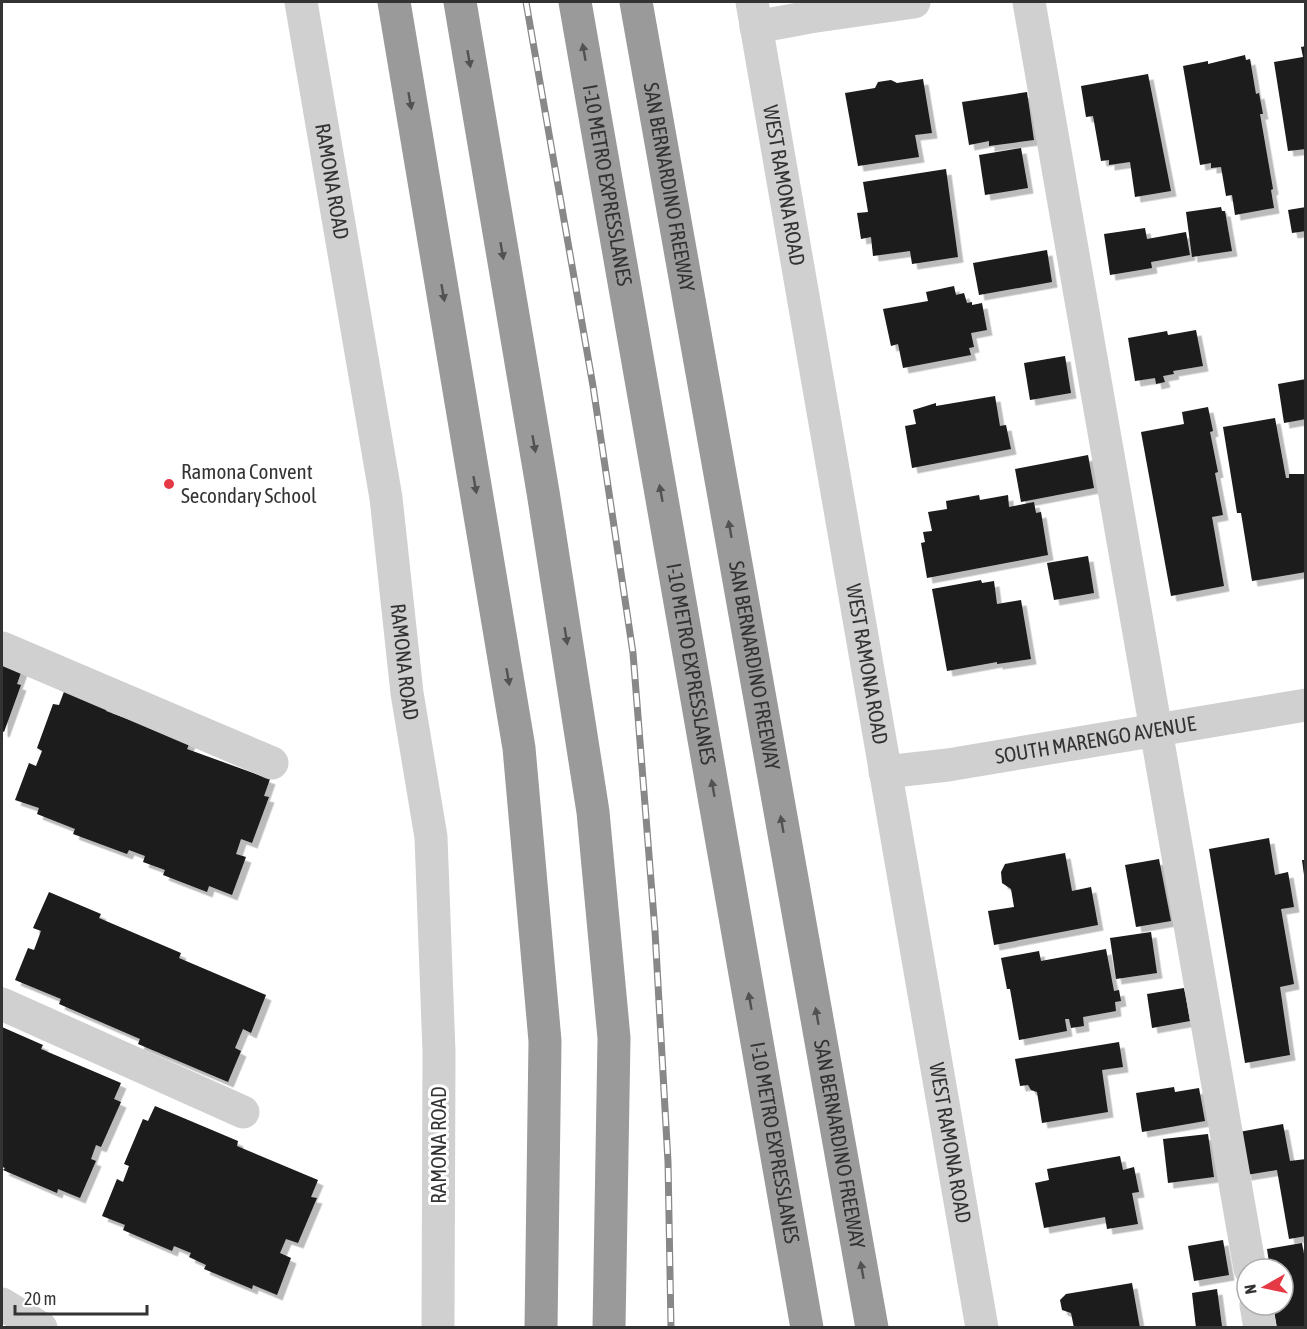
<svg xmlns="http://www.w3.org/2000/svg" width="1307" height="1329" viewBox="0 0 1307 1329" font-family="'Asap Condensed',sans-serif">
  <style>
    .building { fill: #1a1a1a; filter: url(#shadow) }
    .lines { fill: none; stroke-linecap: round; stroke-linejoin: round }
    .minor { stroke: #d0d0d0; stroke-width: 33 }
    .highway { stroke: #9a9a9a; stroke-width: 33 }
    .rail-casing { stroke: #888; stroke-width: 7 }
    .rail { stroke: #fff; stroke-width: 4.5; stroke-dasharray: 14; stroke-linecap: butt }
    .oneway { fill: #525252 }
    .poi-dot { fill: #e63946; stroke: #fff; stroke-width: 2 }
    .labels { text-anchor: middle; stroke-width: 6; stroke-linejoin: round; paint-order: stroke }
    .street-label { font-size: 21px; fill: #333; stroke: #fff }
    .poi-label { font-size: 21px; fill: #333; stroke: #fff; text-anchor: start }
  </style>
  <defs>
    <filter id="shadow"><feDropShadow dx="5.5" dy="5.5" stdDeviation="0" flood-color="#0004"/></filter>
  </defs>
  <rect width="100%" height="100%" fill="#fff"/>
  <g class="building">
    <path d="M 1306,46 L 1306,149 L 1288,151 L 1274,62 L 1303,57 L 1301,47 Z"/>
    <path d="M 1245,55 L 1246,60 L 1250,59 L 1256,94 L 1259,93 L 1263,114 L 1260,114 L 1273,189 L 1271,190 L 1274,208 L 1235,215 L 1232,195 L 1226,196 L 1221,167 L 1211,168 L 1211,163 L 1200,165 L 1183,66 L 1208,61 L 1208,64 Z"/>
    <path d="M 1148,74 L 1171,191 L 1135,197 L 1130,162 L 1109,165 L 1109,160 L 1101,161 L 1093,116 L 1086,117 L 1081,86 Z"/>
    <path d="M 923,79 L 932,133 L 915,135 L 919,157 L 858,166 L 845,93 L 875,88 L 878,82 L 891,80 L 897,83 Z"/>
    <path d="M 1027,92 L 1034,140 L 989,146 L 989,141 L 969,145 L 962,102 Z"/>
    <path d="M 1021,148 L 1028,188 L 985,195 L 979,155 Z"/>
    <path d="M 946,169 L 958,257 L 912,264 L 910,251 L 873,256 L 871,237 L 861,239 L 857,213 L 868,212 L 863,182 Z"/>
    <path d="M 1221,207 L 1222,211 L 1225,211 L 1232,251 L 1192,257 L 1186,212 Z"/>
    <path d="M 1306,207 L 1306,231 L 1292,233 L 1288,210 Z"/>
    <path d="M 1145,228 L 1147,239 L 1186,232 L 1190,255 L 1151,262 L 1152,268 L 1110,275 L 1104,234 Z"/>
    <path d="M 1047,250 L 1052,282 L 979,295 L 973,263 Z"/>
    <path d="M 954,286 L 956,295 L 964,293 L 967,303 L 972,302 L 972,305 L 982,303 L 987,330 L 971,333 L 974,347 L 969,348 L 971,355 L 903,368 L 898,344 L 891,346 L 883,309 L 928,301 L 926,292 Z"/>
    <path d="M 1196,330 L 1203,366 L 1173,371 L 1174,374 L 1163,376 L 1165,382 L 1156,384 L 1155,378 L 1135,381 L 1128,338 L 1167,331 L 1168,335 Z"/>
    <path d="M 1065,356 L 1071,393 L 1030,400 L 1024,363 Z"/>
    <path d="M 1306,379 L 1306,419 L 1284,423 L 1278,384 Z"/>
    <path d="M 995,396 L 1000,426 L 1006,425 L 1011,449 L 912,468 L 905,426 L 916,424 L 913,410 L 936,403 L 936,406 Z"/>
    <path d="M 1208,407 L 1213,431 L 1210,432 L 1218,472 L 1215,473 L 1223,515 L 1212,517 L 1224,586 L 1171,596 L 1141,432 L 1184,424 L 1182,412 Z"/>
    <path d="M 1275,418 L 1286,478 L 1289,478 L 1289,474 L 1306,474 L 1306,572 L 1252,581 L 1241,513 L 1237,513 L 1223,427 Z"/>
    <path d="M 1088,455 L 1094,488 L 1021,502 L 1015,469 Z"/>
    <path d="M 979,495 L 980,500 L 1008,495 L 1009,507 L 1034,502 L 1036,513 L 1041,512 L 1048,555 L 927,578 L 921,543 L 925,542 L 923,532 L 932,531 L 928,512 L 947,509 L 946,501 Z"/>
    <path d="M 1088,556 L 1094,593 L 1054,600 L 1047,563 Z"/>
    <path d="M 981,580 L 982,583 L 994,581 L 997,604 L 1021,600 L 1031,659 L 997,664 L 997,662 L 947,671 L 932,589 Z"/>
    <path d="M 2,659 L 23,667 L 17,684 L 21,685 L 4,732 L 2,731 Z"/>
    <path d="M 65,689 L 108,704 L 106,711 L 190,742 L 187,749 L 270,779 L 264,796 L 269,797 L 252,843 L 241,839 L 236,854 L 246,857 L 232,895 L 209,886 L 207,892 L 163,875 L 165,870 L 143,862 L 145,856 L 129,850 L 127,854 L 73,834 L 75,829 L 37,814 L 39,808 L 15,800 L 29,763 L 36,766 L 42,751 L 37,748 L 53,704 L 59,705 Z"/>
    <path d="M 1269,838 L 1275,875 L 1288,872 L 1294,907 L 1281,909 L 1294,984 L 1280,987 L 1290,1055 L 1245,1063 L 1209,849 Z"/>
    <path d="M 1065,853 L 1072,891 L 1091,887 L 1098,925 L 994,945 L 988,911 L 1014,907 L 1011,889 L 1002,883 L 1001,872 L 1005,864 Z"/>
    <path d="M 1159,859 L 1171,921 L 1136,927 L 1125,865 Z"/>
    <path d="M 1302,860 L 1306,860 L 1306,875 L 1304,875 Z"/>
    <path d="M 49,892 L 101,914 L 99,918 L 181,953 L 179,958 L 266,995 L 251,1033 L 243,1029 L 235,1048 L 241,1051 L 228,1082 L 138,1044 L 140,1039 L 59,1004 L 61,999 L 15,980 L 28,948 L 34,950 L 41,931 L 33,928 Z"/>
    <path d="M 1151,932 L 1157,973 L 1116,979 L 1110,938 Z"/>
    <path d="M 1106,949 L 1114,991 L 1119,990 L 1121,1001 L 1115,1002 L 1116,1011 L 1083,1017 L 1084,1026 L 1071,1028 L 1069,1019 L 1065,1019 L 1067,1031 L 1019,1040 L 1010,989 L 1007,989 L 1001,958 L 1039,951 L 1041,961 Z"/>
    <path d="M 1184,988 L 1190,1021 L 1152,1028 L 1147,994 Z"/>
    <path d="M 2,1027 L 43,1045 L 41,1049 L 121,1083 L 114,1099 L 121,1102 L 101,1147 L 96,1145 L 91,1159 L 96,1161 L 80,1198 L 58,1189 L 57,1193 L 3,1170 L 5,1168 L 2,1167 Z"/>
    <path d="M 1119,1042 L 1123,1067 L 1102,1070 L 1108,1112 L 1042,1123 L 1037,1092 L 1031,1090 L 1028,1085 L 1020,1086 L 1015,1059 Z"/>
    <path d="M 1174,1087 L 1175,1092 L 1199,1088 L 1205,1121 L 1142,1132 L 1136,1093 Z"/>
    <path d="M 155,1106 L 238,1141 L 237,1146 L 318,1180 L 311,1197 L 317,1198 L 298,1243 L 286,1239 L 280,1253 L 291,1258 L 277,1295 L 253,1285 L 252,1289 L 204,1269 L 206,1265 L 189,1257 L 191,1253 L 174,1246 L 172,1251 L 123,1230 L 125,1225 L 102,1216 L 117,1179 L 123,1182 L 129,1166 L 124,1164 L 143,1119 L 148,1121 Z"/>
    <path d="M 1283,1124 L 1290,1161 L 1306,1159 L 1306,1236 L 1289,1239 L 1277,1170 L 1246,1175 L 1239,1132 Z"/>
    <path d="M 1208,1134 L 1214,1177 L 1168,1183 L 1163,1139 Z"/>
    <path d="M 1120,1156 L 1123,1170 L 1134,1167 L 1139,1192 L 1132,1193 L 1138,1224 L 1107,1229 L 1105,1217 L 1044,1228 L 1035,1183 L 1049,1180 L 1047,1169 Z"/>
    <path d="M 1223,1240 L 1229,1275 L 1194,1281 L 1188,1246 Z"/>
    <path d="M 1302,1243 L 1306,1265 L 1306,1328 L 1277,1328 L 1273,1305 L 1283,1305 L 1283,1269 L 1270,1269 L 1267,1249 Z"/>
    <path d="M 1132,1283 L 1140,1328 L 1074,1328 L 1071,1313 L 1062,1310 L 1060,1300 L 1066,1294 Z"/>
    <path d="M 1217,1289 L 1222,1326 L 1196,1328 L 1192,1293 Z"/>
  </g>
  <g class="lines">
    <g class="minor">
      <path id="s1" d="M 301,2 L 386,498 L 407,693 L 431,837 L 439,1052 L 438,1328"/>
      <path id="s2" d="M 752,2 L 982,1328"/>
      <path d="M 1029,2 L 1250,1269"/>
      <path d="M 756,27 L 810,17 L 914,2"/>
      <path d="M 2,648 L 272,763"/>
      <path id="s3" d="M 885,772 L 948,765 L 1306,705"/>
      <path d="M 2,1004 L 243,1112"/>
      <path d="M 2,1304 L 41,1328"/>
      <path d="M 1256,1305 L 1260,1328"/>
    </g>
    <g class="highway">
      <path d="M 394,2 L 519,748 L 545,1041 L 541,1328"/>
      <path d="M 460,2 L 543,492 L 593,812 L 614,1038 L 609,1328"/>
      <path id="s4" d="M 575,2 L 807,1328"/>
      <path id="s5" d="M 636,2 L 872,1328"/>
    </g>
    <defs>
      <path id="rail" d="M 526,2 L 593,386 L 633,653 L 655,931 L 668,1162 L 671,1328"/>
    </defs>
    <use href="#rail" class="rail-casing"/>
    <use href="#rail" class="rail"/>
  </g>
  <defs><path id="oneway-solid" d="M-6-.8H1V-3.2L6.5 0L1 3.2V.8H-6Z" transform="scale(1.5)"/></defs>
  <g class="oneway">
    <use href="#oneway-solid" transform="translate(584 52) rotate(-100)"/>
    <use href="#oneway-solid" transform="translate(469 59) rotate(80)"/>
    <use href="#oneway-solid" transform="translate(410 101) rotate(80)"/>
    <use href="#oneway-solid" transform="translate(502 251) rotate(80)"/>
    <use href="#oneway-solid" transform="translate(443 293) rotate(80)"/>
    <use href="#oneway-solid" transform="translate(534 444) rotate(80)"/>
    <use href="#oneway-solid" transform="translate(475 485) rotate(80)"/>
    <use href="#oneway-solid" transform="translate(661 493) rotate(-100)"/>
    <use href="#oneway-solid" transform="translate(730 529) rotate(-100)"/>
    <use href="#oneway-solid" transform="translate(566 636) rotate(81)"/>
    <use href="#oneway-solid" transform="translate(508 677) rotate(80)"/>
    <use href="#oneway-solid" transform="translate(713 788) rotate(-100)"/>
    <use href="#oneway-solid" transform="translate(782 824) rotate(-100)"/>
    <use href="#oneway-solid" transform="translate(750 1001) rotate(-100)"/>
    <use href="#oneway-solid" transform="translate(817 1016) rotate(-100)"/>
    <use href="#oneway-solid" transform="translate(862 1270) rotate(-100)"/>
  </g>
  <circle class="poi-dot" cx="169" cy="484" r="6"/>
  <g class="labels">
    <g class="street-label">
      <text dy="7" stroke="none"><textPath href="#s1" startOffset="182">RAMONA ROAD</textPath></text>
      <text dy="7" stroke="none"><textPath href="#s4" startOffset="186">I-10 METRO EXPRESSLANES</textPath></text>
      <text dy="7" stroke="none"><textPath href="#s5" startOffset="188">SAN BERNARDINO FREEWAY</textPath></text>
      <text dy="7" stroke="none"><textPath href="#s2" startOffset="186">WEST RAMONA ROAD</textPath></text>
      <text dy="7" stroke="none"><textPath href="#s1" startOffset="668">RAMONA ROAD</textPath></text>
      <text dy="7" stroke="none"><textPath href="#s5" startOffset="674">SAN BERNARDINO FREEWAY</textPath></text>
      <text dy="7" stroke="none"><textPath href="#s4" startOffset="672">I-10 METRO EXPRESSLANES</textPath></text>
      <text dy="7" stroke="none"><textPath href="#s2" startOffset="672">WEST RAMONA ROAD</textPath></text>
      <text dy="7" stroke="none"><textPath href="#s3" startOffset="213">SOUTH MARENGO AVENUE</textPath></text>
      <text dy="7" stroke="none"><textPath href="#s4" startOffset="1158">I-10 METRO EXPRESSLANES</textPath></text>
      <text dy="7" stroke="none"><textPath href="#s5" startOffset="1160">SAN BERNARDINO FREEWAY</textPath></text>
      <text dy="7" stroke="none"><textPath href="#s2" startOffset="1158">WEST RAMONA ROAD</textPath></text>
      <text transform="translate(439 1145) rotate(-90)" y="7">RAMONA ROAD</text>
    </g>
    <g class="poi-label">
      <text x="181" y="479">Ramona Convent<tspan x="181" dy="24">Secondary School</tspan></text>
    </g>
  </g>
  <rect width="1307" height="1329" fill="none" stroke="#333333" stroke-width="6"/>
  <g transform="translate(1265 1287) rotate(261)"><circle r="28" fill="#ffffff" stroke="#adadad" stroke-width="1.5"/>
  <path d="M0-4.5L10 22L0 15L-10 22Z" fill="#e63946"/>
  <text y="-9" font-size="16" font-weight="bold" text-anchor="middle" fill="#333333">N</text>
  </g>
  <path d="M15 1305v9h132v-9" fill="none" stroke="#333333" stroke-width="3"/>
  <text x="24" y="1305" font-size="18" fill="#333333" stroke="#ffffff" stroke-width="4.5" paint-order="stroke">20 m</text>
</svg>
